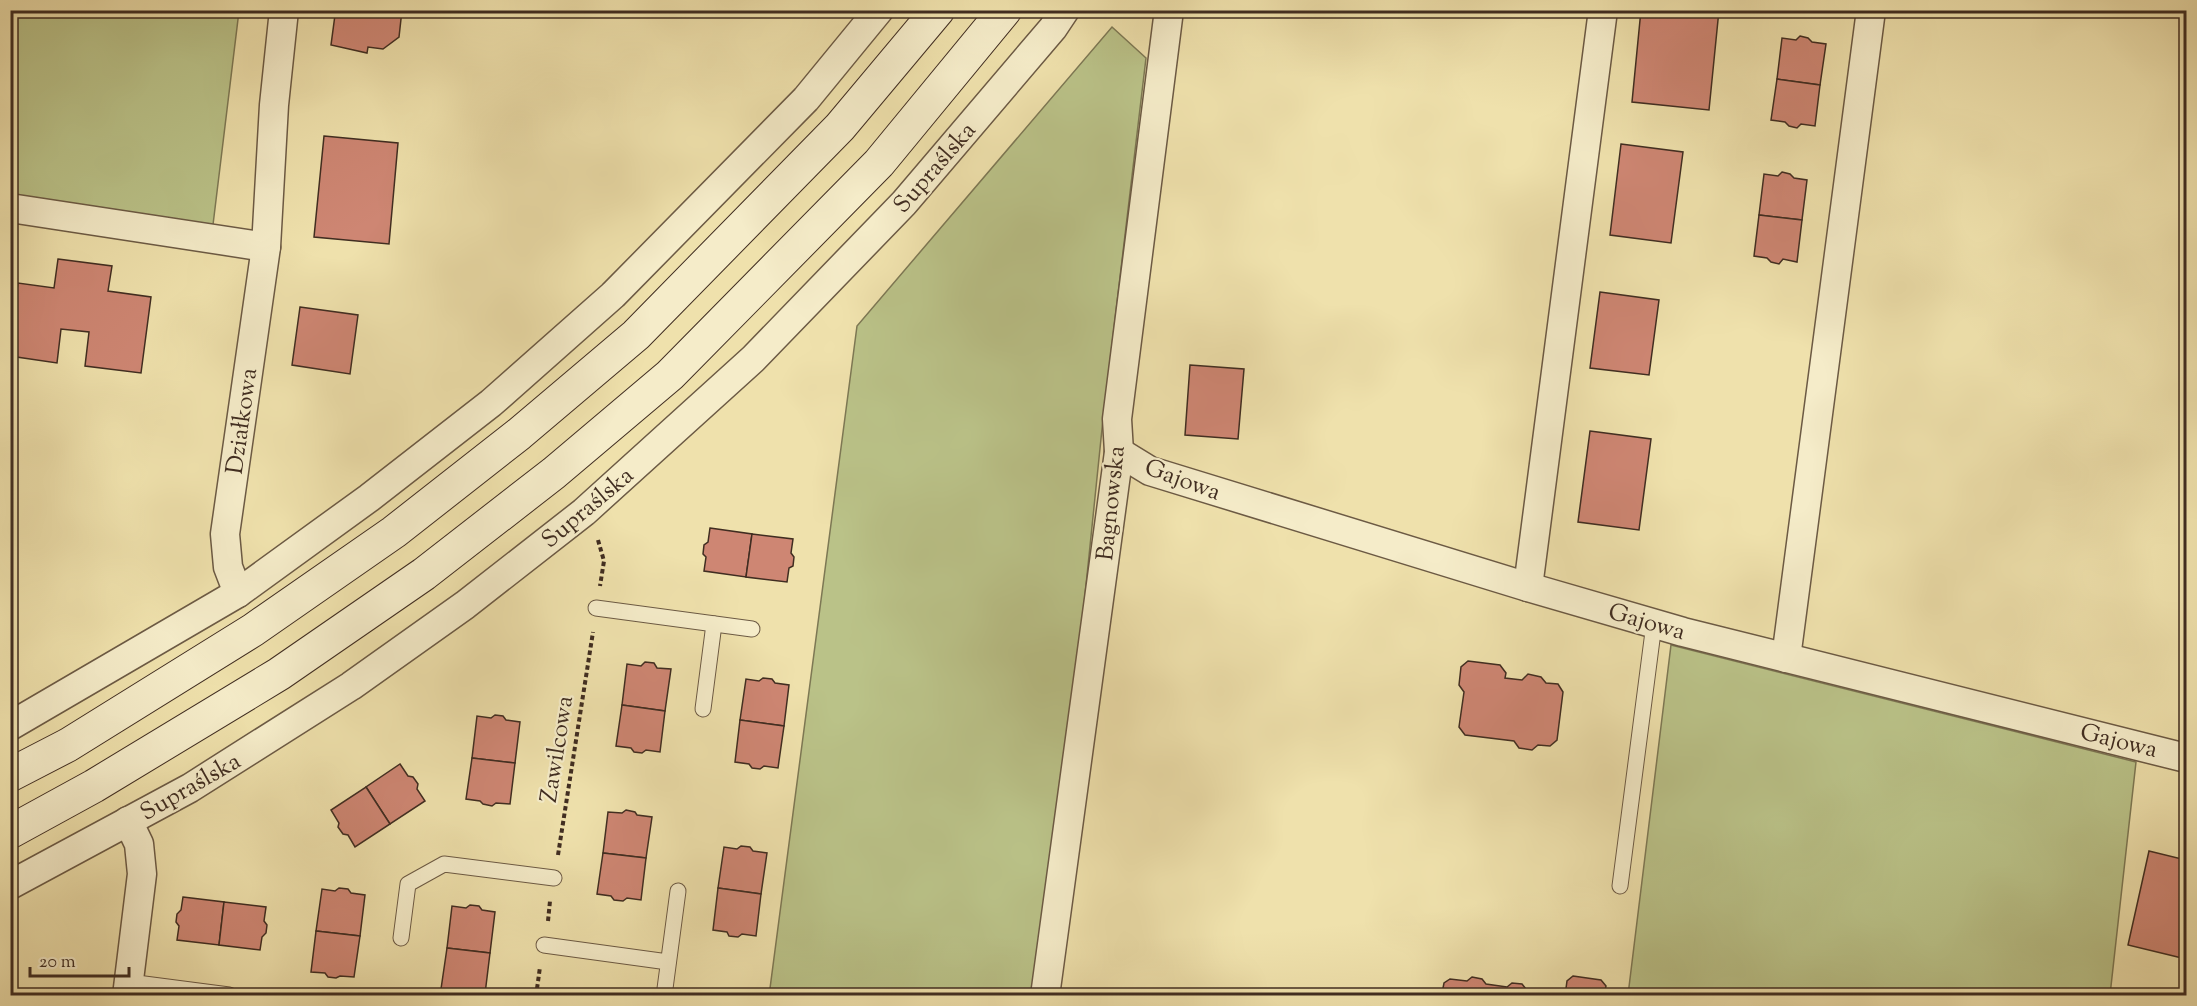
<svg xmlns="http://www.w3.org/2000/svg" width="2197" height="1006" viewBox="0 0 2197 1006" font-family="'Sorts Mill Goudy',serif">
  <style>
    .green { fill: #bac288; stroke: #7d7854; stroke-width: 1.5 }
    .building { fill: #ce8673; stroke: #402d21; stroke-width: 1.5 }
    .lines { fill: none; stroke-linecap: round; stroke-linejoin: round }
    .service-casing { stroke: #6c5a44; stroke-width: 17 }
    .minor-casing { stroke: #6c5a44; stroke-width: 31 }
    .secondary-casing { stroke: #402d21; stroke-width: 35 }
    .path { stroke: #402d21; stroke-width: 4; stroke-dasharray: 4.5 3; stroke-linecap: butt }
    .service { stroke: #f5ecc9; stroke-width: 15 }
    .minor { stroke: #f5ecc9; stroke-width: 28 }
    .secondary { stroke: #f5ecc9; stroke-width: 33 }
    .labels { text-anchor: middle; stroke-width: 4.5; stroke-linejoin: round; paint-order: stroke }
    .street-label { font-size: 24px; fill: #402d21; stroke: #f5ecc9 }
  </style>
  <rect width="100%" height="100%" fill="#efe1ac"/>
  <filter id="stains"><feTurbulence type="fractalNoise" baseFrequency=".00333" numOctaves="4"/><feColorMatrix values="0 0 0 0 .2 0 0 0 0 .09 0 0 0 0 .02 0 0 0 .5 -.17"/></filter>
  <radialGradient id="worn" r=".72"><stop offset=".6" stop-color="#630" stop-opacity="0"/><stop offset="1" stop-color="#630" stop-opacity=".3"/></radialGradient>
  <g class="green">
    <path d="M 10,11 L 239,11 L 212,233 L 11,199 Z"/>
    <path d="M 1112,27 L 1146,58 L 1102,429 L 1044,995 L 769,996 L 857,326 Z"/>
    <path d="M 1671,645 L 2136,762 L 2110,995 L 1628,995 Z"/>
  </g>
  <g class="building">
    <path d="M 339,10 L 402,10 L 399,37 L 383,49 L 368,47 L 367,53 L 331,45 L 335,15 L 338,15 Z"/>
    <path d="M 1641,10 L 1719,10 L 1709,110 L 1632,102 Z"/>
    <path d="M 1800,36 L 1808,38 L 1812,42 L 1826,44 L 1820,85 L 1777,79 L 1782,38 L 1796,40 Z"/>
    <path d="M 1777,79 L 1820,85 L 1815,126 L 1801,124 L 1797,128 L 1789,126 L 1785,122 L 1771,120 Z"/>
    <path d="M 324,136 L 398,143 L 389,244 L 314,237 Z"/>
    <path d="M 1621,144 L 1683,152 L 1671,243 L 1610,235 Z"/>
    <path d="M 1782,172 L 1790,174 L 1794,178 L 1807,180 L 1802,220 L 1759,215 L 1764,174 L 1778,176 Z"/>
    <path d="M 1759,215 L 1802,220 L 1797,262 L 1783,259 L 1779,264 L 1771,262 L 1767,258 L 1754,256 Z"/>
    <path d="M 58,259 L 112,266 L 108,291 L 151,297 L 141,373 L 85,366 L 89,332 L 61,329 L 57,363 L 10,356 L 10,335 L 18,283 L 54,288 Z"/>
    <path d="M 1600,292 L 1659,300 L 1649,375 L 1590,368 Z"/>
    <path d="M 300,307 L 358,315 L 350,374 L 292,365 Z"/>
    <path d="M 1190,365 L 1244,369 L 1238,439 L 1185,435 Z"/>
    <path d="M 1590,431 L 1651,439 L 1639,530 L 1578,522 Z"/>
    <path d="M 710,528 L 752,534 L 746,577 L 704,571 L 706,557 L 703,554 L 704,545 L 708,542 Z"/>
    <path d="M 752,534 L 793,539 L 791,553 L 794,557 L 793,566 L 789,568 L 787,582 L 746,577 Z"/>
    <path d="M 1468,661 L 1500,665 L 1506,673 L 1505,678 L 1522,680 L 1528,674 L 1541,677 L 1546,683 L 1558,684 L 1563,692 L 1557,740 L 1550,746 L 1538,745 L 1532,750 L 1519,748 L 1514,741 L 1465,735 L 1459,727 L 1464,692 L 1459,685 L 1461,667 Z"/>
    <path d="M 645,662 L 654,663 L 657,668 L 671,669 L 665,711 L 622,705 L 627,664 L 641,666 Z"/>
    <path d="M 763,678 L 772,679 L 775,683 L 789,685 L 784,726 L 740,720 L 746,679 L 759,681 Z"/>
    <path d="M 622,705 L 665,711 L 660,752 L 646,750 L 642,753 L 634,752 L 631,748 L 616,746 Z"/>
    <path d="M 495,715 L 503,716 L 506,720 L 520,722 L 515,763 L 472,758 L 477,716 L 491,718 Z"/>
    <path d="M 740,720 L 784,726 L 778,768 L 764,766 L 760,769 L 752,768 L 749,764 L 735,762 Z"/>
    <path d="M 472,758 L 515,763 L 510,804 L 496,803 L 492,806 L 483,804 L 480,801 L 466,799 Z"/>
    <path d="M 400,764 L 408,776 L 413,777 L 418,784 L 417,789 L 425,801 L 390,824 L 366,787 Z"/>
    <path d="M 366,787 L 390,824 L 355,847 L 348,835 L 343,834 L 338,827 L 339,823 L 331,810 Z"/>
    <path d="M 626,810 L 635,812 L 637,815 L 652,817 L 646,858 L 603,853 L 608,812 L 622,813 Z"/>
    <path d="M 741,846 L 750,847 L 753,851 L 767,853 L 761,894 L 718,888 L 724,847 L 737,849 Z"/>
    <path d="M 2149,851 L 2186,860 L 2186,959 L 2128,945 Z"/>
    <path d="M 603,853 L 646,858 L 641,900 L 627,898 L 623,901 L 614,900 L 611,896 L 597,894 Z"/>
    <path d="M 339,888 L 348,889 L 351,893 L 365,895 L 360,936 L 316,931 L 322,889 L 335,891 Z"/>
    <path d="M 718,888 L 761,894 L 756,936 L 742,934 L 738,937 L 729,936 L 727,932 L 713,930 Z"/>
    <path d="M 183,897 L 224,902 L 219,945 L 177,940 L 179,926 L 176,922 L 177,914 L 181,910 Z"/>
    <path d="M 224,902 L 266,907 L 264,921 L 267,925 L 266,933 L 262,937 L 260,950 L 219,945 Z"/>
    <path d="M 470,905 L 479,906 L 482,910 L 495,912 L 490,953 L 447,948 L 452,906 L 466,908 Z"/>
    <path d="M 316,931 L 360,936 L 354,977 L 340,976 L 336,978 L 328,977 L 325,973 L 311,972 Z"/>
    <path d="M 447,948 L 490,953 L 485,994 L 471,993 L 463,996 L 458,995 L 455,990 L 441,989 Z"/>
    <path d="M 1573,976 L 1601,980 L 1606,986 L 1604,996 L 1565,996 L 1567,981 Z"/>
    <path d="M 1472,977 L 1482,979 L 1486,984 L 1507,987 L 1512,983 L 1522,984 L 1526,989 L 1543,992 L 1546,996 L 1444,996 L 1442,993 L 1444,983 L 1450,979 L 1467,981 Z"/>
  </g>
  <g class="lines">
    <defs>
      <g id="service">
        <path d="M 596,608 L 752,629"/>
        <path d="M 703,709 L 714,624"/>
        <path d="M 1620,886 L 1654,624"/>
        <path d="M 401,938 L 408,884 L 444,864 L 554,878"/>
        <path d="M 544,945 L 668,962"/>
        <path d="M 129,982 L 229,995"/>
        <path d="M 664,996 L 678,891"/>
      </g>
      <g id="minor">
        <path d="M 10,208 L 266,247"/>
        <path d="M 1119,452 L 1150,471 L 1528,587 L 1683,632 L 2186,758"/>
        <path d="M 1528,587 L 1603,10"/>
        <path d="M 238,593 L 228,567 L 225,534 L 266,247 L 274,105 L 284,10"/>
        <path d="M 1786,658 L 1871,10"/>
        <path d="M 10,726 L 238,593 L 369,498 L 491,403 L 613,295 L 806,99 L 879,10"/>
        <path d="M 10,885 L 190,788 L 351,686 L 465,605 L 584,512 L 753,359 L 904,203 L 1053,28 L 1065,10"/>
        <path d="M 127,996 L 142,874 L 139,844 L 128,821"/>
        <path d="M 1045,996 L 1119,452 L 1117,419 L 1169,10"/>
      </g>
      <g id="secondary">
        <path d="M 10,775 L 68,745 L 253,630 L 394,532 L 519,434 L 636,335 L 840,127 L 938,10"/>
        <path d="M 10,832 L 94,786 L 279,674 L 424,574 L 554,473 L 670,375 L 879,163 L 1005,10"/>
      </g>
    </defs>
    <use href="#service" class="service-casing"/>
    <use href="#minor" class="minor-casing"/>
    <use href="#secondary" class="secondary-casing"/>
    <g class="path">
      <path d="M 598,540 L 604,561 L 600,586"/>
      <path d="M 558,855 L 593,632"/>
      <path d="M 548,921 L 550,901"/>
      <path d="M 536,996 L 540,967"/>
    </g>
    <use href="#service" class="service"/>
    <use href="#minor" class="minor"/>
    <use href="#secondary" class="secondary"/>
  </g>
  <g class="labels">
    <g class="street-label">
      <text transform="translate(934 167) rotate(-49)" y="8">Supraślska</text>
      <text transform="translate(241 421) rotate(-82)" y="8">Działkowa</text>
      <text transform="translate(1183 479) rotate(20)" y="8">Gajowa</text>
      <text transform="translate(1110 503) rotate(-84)" y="8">Bagnowska</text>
      <text transform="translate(587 507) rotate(-40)" y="8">Supraślska</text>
      <text transform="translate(1647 621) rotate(16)" y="8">Gajowa</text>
      <text transform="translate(2119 740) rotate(14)" y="8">Gajowa</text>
      <text transform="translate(556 749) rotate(-81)" y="8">Zawilcowa</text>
      <text transform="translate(190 786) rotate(-30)" y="8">Supraślska</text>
    </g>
  </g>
  <rect width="2197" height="1006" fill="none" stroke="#efe1ac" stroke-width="36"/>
  <rect x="12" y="12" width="2173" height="982" fill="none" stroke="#402d21" stroke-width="3"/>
  <rect x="18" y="18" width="2161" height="970" fill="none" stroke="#402d21" stroke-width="1.5"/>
  <path d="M30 967v9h99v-9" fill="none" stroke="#402d21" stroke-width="3"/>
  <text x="39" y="967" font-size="18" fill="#402d21" stroke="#f5ecc9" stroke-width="4.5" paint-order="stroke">20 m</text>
  <rect width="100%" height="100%" filter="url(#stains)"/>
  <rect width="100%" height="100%" fill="url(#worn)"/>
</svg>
